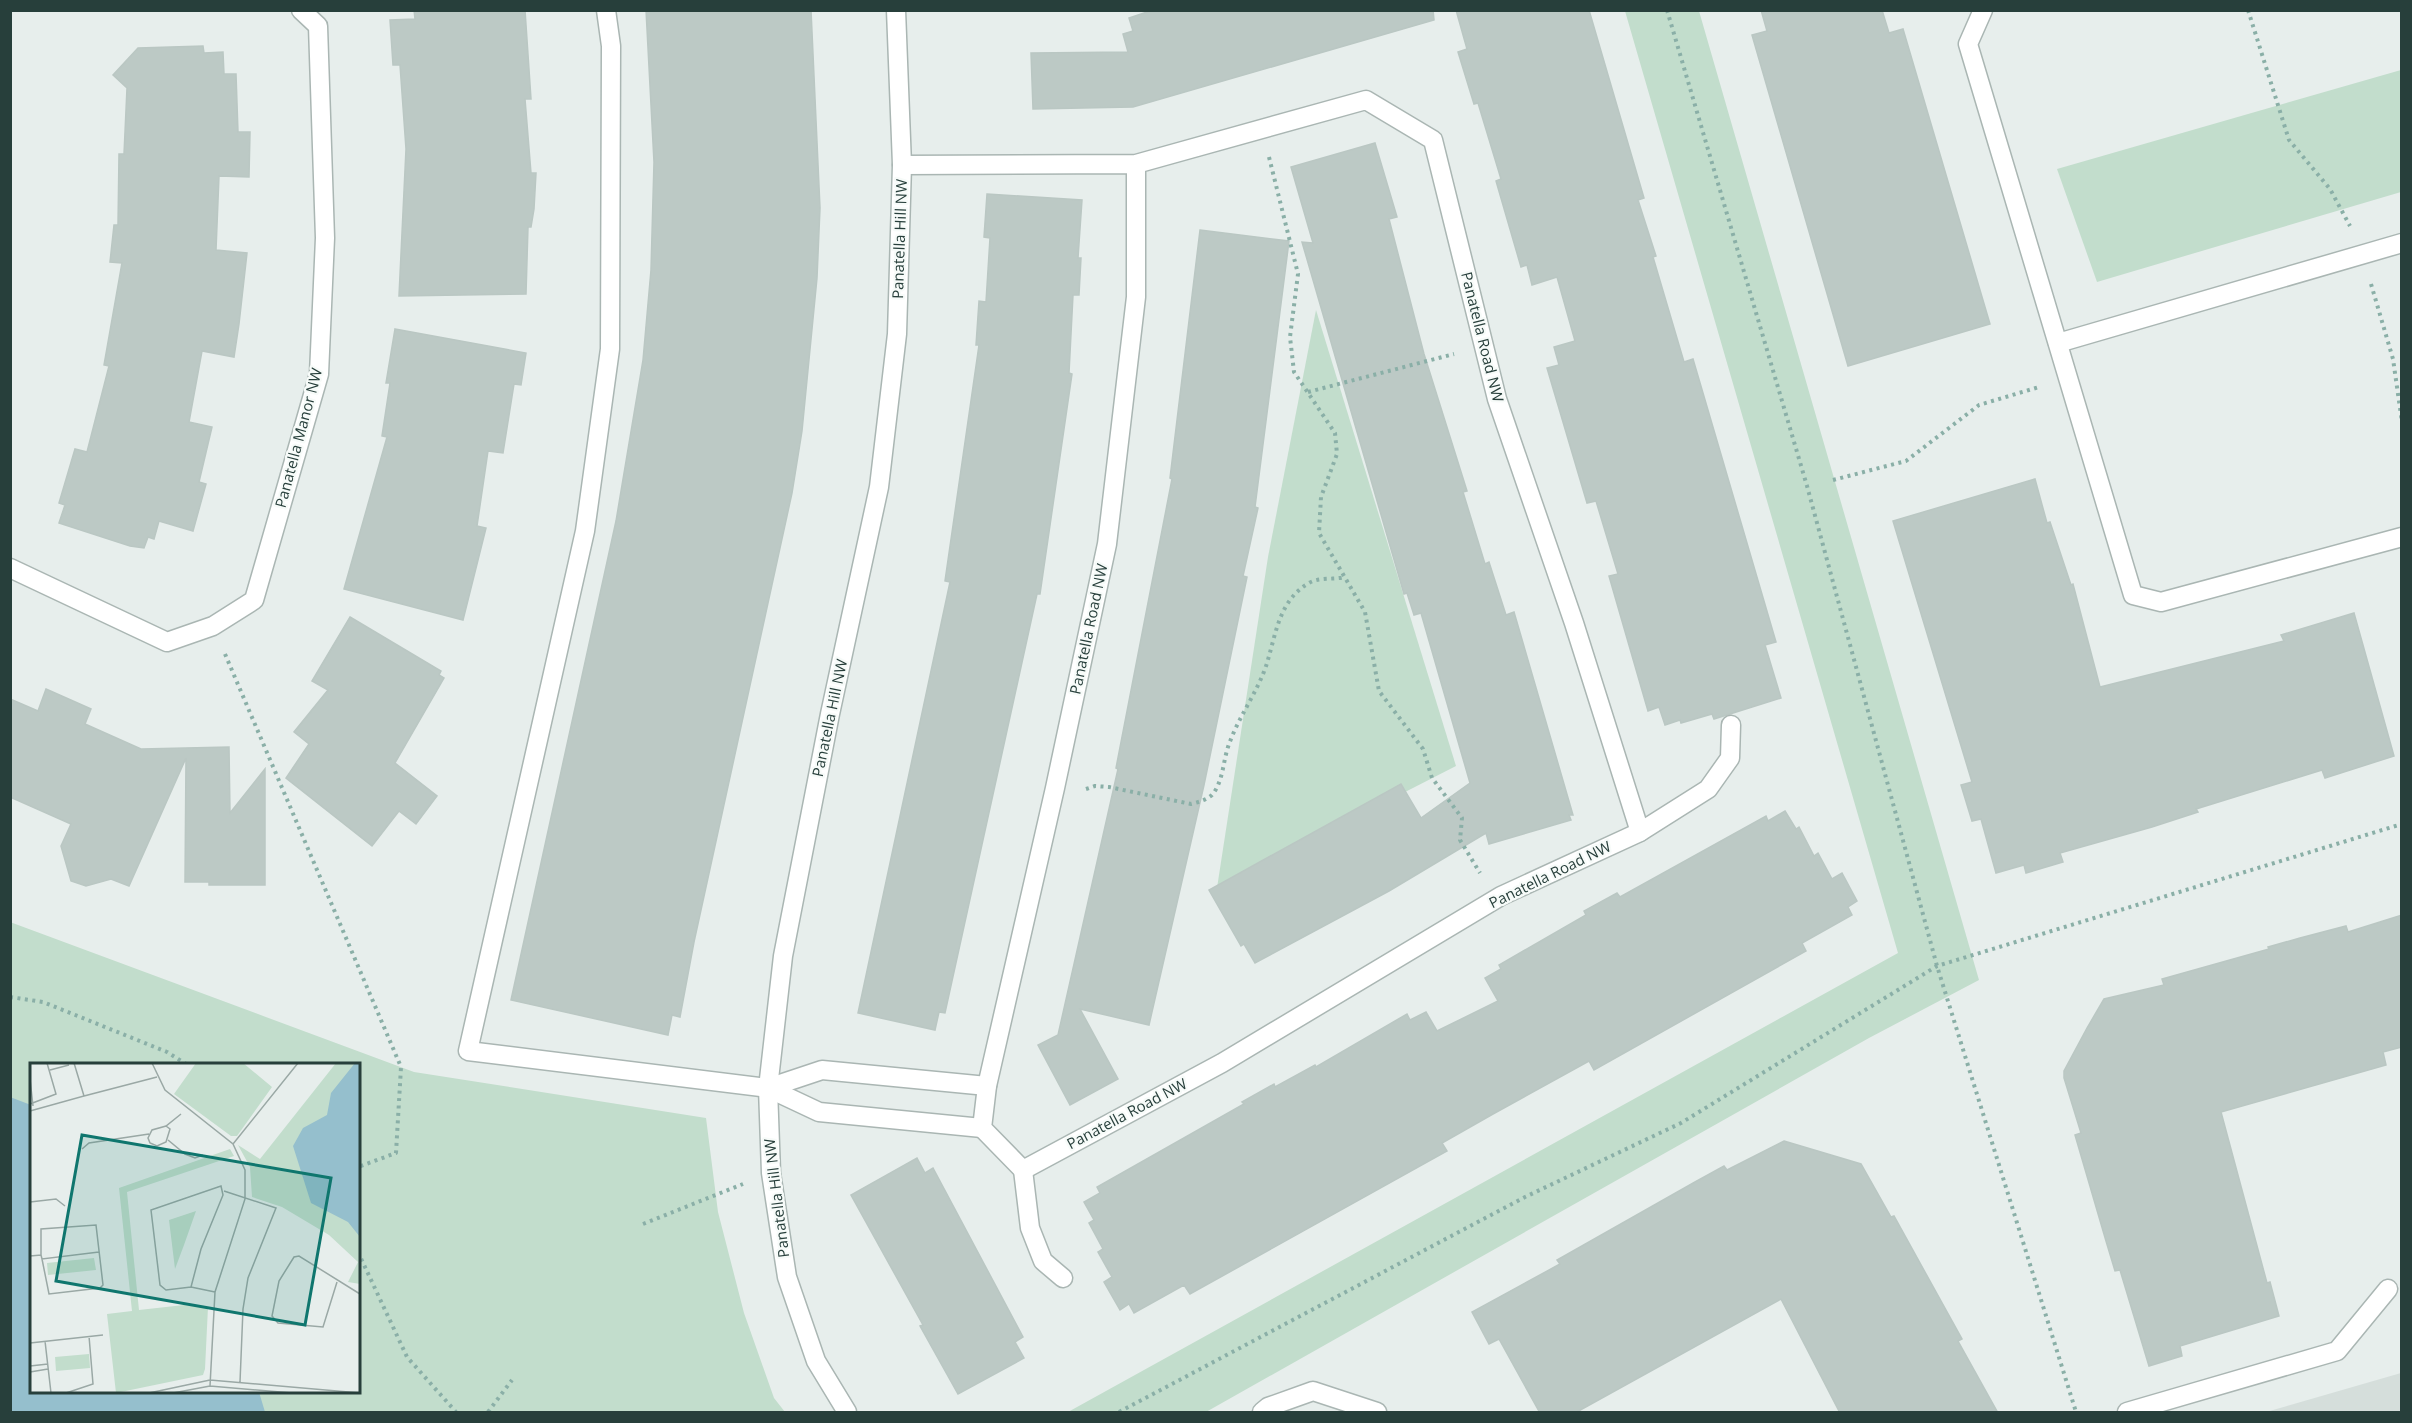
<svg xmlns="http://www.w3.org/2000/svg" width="2412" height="1423" viewBox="0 0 2412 1423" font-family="'Open Sans',sans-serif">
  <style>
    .built { fill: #d5dedb }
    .green { fill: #c2ddcc; fill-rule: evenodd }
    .water { fill: #95bfcd }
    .building { fill: #bcc9c5; stroke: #bac7c3; stroke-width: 1.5 }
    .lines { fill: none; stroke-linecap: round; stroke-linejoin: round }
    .minor-casing { stroke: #aab6b3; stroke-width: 21 }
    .path { stroke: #8aafa7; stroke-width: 4; stroke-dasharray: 3 4.5; stroke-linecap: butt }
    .minor { stroke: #fff; stroke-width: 18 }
    .labels { text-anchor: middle; stroke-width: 4.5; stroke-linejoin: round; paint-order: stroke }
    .street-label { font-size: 15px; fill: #273f3b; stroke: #f7fbf9 }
    .inset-road { fill: none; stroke: #9aa8a5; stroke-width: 1.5 }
    .view { fill: #0f766e; fill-opacity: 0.15; stroke: #0f766e; stroke-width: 3 }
    .inset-edge { fill: none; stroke: #273f3b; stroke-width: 3 }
  </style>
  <rect width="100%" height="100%" fill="#e7eeec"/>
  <path class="built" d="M 2401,1373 L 2401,1412 L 2266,1412 Z"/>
  <g class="green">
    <path d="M 1625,11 L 1699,11 L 1979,980 L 1869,1038 L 1206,1412 L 1068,1412 L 1898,953 Z"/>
    <path d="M 2401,70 L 2401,192 L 2097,282 L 2057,169 Z"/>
    <path d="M 1316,310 L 1456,766 L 1217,888 L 1268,557 Z"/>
    <path d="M 10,922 L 414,1072 L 706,1118 L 718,1212 L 744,1313 L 774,1398 L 785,1412 L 11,1412 ZM 32,1064 L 358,1064 L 358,1392 L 32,1392 Z"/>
  </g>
  <path class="water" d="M 10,1097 L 31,1105 L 32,1392 L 259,1392 L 265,1412 L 11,1412 Z"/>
  <g class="building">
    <path d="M 414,10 L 525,10 L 531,99 L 525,99 L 531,173 L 536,173 L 534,209 L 531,227 L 528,227 L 526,294 L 399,296 L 406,149 L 400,65 L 393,65 L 390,20 L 415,19 Z"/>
    <path d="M 646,10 L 811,10 L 820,208 L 817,278 L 802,431 L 792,493 L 694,942 L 680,1017 L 672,1015 L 668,1035 L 511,1000 L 616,521 L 643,360 L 651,270 L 654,162 Z"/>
    <path d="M 1153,10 L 1433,10 L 1434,20 L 1133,107 L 1033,109 L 1031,53 L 1128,52 L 1123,34 L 1133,31 L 1129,18 Z"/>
    <path d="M 1456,10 L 1589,10 L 1644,198 L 1638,200 L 1656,256 L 1653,257 L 1684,362 L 1693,359 L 1776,642 L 1765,645 L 1781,698 L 1714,719 L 1712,714 L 1681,723 L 1680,720 L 1665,725 L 1659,707 L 1648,711 L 1609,576 L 1618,574 L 1596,501 L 1587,503 L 1547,368 L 1559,365 L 1554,347 L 1575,341 L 1557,277 L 1532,285 L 1527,265 L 1521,267 L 1496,181 L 1501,179 L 1478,103 L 1474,104 L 1458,52 L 1467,49 Z"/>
    <path d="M 1761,10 L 1882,10 L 1889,33 L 1903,29 L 1990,324 L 1848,366 L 1752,35 L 1767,31 Z"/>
    <path d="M 203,46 L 204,53 L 223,52 L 224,74 L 236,74 L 238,132 L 250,132 L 249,177 L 219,176 L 216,250 L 247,253 L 239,324 L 234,357 L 202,351 L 189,422 L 212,427 L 199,482 L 206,484 L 193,531 L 159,521 L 154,539 L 148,537 L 144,548 L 130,546 L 59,523 L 65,505 L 59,503 L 75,449 L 87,452 L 109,366 L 104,365 L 122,263 L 110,262 L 114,225 L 118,225 L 119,154 L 124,154 L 127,88 L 113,75 L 138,48 Z"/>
    <path d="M 1375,143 L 1397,217 L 1389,219 L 1424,354 L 1467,491 L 1463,492 L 1485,564 L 1489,562 L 1506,615 L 1514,612 L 1573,815 L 1569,815 L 1571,820 L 1489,844 L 1486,833 L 1389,891 L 1255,963 L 1244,944 L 1241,946 L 1209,890 L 1401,784 L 1421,818 L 1470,783 L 1421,613 L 1414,615 L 1407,593 L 1404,594 L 1302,242 L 1313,243 L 1291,167 Z"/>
    <path d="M 987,194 L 1082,200 L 1078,258 L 1081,258 L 1079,295 L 1073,295 L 1069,373 L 1072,374 L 1040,594 L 1037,594 L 945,1013 L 939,1012 L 935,1030 L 858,1013 L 950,582 L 945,581 L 979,345 L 976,345 L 979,301 L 986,302 L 990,238 L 984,237 Z"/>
    <path d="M 1200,230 L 1289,241 L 1255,507 L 1258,508 L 1243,576 L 1247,577 L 1204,785 L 1149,1025 L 1080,1009 L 1118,1079 L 1070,1105 L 1038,1045 L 1058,1035 L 1118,769 L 1116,768 L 1172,479 L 1170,478 Z"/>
    <path d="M 395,329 L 526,353 L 521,385 L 514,384 L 503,453 L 488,451 L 477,526 L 486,528 L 463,620 L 344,589 L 387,437 L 382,436 L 390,383 L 386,383 Z"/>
    <path d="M 2035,479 L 2047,523 L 2050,522 L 2071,585 L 2073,584 L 2100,687 L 2284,641 L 2281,635 L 2354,613 L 2394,756 L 2325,778 L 2322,770 L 2196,809 L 2198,812 L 2152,827 L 2060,853 L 2063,862 L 2026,873 L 2024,865 L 1996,873 L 1981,819 L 1972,821 L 1961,785 L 1972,782 L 1893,521 Z"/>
    <path d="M 350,617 L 441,671 L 439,675 L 444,678 L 395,763 L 437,796 L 416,824 L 399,811 L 372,846 L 286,778 L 309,744 L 294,732 L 328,690 L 312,681 Z"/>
    <path d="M 46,689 L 91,709 L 85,724 L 141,749 L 229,747 L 230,813 L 265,769 L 265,885 L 209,885 L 209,882 L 185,882 L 186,758 L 129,886 L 111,879 L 86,886 L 71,881 L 61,846 L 71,824 L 10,797 L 10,699 L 38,711 Z"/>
    <path d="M 1785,811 L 1796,829 L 1799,827 L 1814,856 L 1818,853 L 1832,879 L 1842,873 L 1857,901 L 1848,907 L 1852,915 L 1802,943 L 1806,951 L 1594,1070 L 1589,1061 L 1493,1114 L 1442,1143 L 1447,1151 L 1190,1294 L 1184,1285 L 1134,1313 L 1129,1304 L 1120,1310 L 1104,1282 L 1112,1277 L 1098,1252 L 1103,1249 L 1089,1223 L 1094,1220 L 1084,1202 L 1100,1193 L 1097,1187 L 1244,1104 L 1242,1102 L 1274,1084 L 1275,1087 L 1315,1065 L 1316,1067 L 1407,1014 L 1410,1020 L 1426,1012 L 1437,1031 L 1498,1001 L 1485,978 L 1501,969 L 1499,965 L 1586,915 L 1584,911 L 1617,893 L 1620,897 L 1766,816 L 1768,821 Z"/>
    <path d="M 2402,915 L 2402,1047 L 2383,1052 L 2386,1065 L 2221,1112 L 2267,1283 L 2270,1282 L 2279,1316 L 2180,1346 L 2182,1356 L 2149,1366 L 2120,1270 L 2115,1271 L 2106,1241 L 2075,1135 L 2081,1133 L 2064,1078 L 2064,1071 L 2087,1028 L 2104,999 L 2164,985 L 2162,979 L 2269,949 L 2268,947 L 2300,938 L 2346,926 L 2348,932 Z"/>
    <path d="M 1784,1141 L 1861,1164 L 1891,1217 L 1894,1216 L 1962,1339 L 1958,1341 L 1998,1413 L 1840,1413 L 1781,1299 L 1575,1413 L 1540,1413 L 1499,1339 L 1489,1344 L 1472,1312 L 1560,1264 L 1557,1260 L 1695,1182 L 1724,1166 L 1727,1170 Z"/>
    <path d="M 917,1158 L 925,1173 L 933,1168 L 1023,1337 L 1015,1342 L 1024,1358 L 958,1394 L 920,1326 L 923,1325 L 851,1195 Z"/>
  </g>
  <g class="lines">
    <defs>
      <g id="minor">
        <path d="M 606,10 L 611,46 L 610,349 L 585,531 L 468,1051 L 768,1088 L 819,1112 L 982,1128"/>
        <path d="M 1983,10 L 1968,44 L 2133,595 L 2161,602 L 2402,537"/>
        <path d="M 902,165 L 1136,164 L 1366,100 L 1433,140 L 1497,399 L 1574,623 L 1640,832 L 1501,896 L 1222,1063 L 1023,1170 L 982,1128 L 987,1086 L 1055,788 L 1107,544 L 1136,297 L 1136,164"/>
        <path d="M 2058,343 L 2402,243"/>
        <path d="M 10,568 L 167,642 L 213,626 L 254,600 L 319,374 L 325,238 L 318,26 L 301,10"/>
        <path d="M 1640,832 L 1708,789 L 1730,758 L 1731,725"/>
        <path d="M 768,1088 L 822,1070 L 987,1086"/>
        <path d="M 1023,1170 L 1030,1228 L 1043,1261 L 1063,1278"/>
        <path d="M 847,1412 L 816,1361 L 787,1277 L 771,1173 L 768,1088 L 783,956 L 830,714 L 879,487 L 897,334 L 902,165 L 896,10"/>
        <path d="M 1262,1412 L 1268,1407 L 1313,1391 L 1377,1412"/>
        <path d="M 2127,1412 L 2337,1351 L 2388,1289"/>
      </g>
    </defs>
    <use href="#minor" class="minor-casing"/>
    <g class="path">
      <path d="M 1667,10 L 1807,486 L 1937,966 L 2076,1412"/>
      <path d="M 2248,10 L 2289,140 L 2330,189 L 2350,226"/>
      <path d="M 1269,157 L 1298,274 L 1290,337 L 1294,372 L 1335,433 L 1337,454 L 1321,497 L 1319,533 L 1365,612 L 1379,691 L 1423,749 L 1432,778 L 1462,818 L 1460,840 L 1480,873"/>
      <path d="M 2371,284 L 2393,359 L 2402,422"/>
      <path d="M 1308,392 L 1454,354"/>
      <path d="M 1833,480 L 1906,461 L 1979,405 L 2039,387"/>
      <path d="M 225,654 L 401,1067 L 396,1153 L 358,1167"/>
      <path d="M 1086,789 L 1095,786 L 1109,787 L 1191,804 C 1199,802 1206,800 1212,795 C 1223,782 1223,762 1228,747 C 1238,717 1258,692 1267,663 C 1276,634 1279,600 1309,583 C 1319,577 1333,580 1345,577"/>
      <path d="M 10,997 L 43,1002 L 167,1052 L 186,1064"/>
      <path d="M 643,1224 L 743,1184"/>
      <path d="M 358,1252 L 407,1357 L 456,1412"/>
      <path d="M 488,1412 L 512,1380"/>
      <path d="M 1119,1412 L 1525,1197 L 1681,1123 L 1937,966 L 2402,824"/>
    </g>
    <use href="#minor" class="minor"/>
  </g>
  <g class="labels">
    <g class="street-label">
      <text transform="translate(900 239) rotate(-88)" y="5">Panatella Hill NW</text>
      <text transform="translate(1482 337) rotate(76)" y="5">Panatella Road NW</text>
      <text transform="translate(299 438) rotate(-75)" y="5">Panatella Manor NW</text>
      <text transform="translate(1089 629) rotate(-78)" y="5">Panatella Road NW</text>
      <text transform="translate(830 718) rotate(-78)" y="5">Panatella Hill NW</text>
      <text transform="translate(1550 875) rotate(-26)" y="5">Panatella Road NW</text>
      <text transform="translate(1127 1114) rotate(-28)" y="5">Panatella Road NW</text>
      <text transform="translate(777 1198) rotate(-97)" y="5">Panatella Hill NW</text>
    </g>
  </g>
  <g transform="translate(30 1063)">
    <rect width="330" height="330" fill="#e7eeec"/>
    <path d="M 166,0 L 213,0 L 242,24 L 207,73 L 201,73 L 144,31 ZM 306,0 L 330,0 L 330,221 L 318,219 L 328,199 L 299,172 L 252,144 L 222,134 L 220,104 L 208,82 L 230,96 ZM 200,86 L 204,93 L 97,129 L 109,247 L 154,242 L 178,244 L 175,306 L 173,312 L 86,330 L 77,251 L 102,248 L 89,125 ZM 166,148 L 154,182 L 145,206 L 139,157 ZM 64,195 L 66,207 L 18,212 L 17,200 ZM 59,291 L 60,305 L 26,308 L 25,294 Z" fill="#c2ddcc"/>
    <path d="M 325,0 L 330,0 L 330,174 L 318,159 L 281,140 L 263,83 L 273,65 L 297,52 L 301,30 Z" fill="#95bfcd"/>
    <path class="inset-road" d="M 122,0 L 135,27 L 203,81 L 215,107 L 215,136 L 185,229 L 180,323M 20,7 L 39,2M 0,16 L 3,43M 54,33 L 127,14M 0,41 L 26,31 L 17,0M 0,48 L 54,33 L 44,0M 136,63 L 140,66 L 136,79 L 127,83 L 120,80 L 118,75 L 122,67 L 136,63 L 151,51M 138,77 L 155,91 L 165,95 L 173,92M 203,81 L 268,0M 52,86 L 59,80 L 119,71M 194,128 L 246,145 L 218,215 L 213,246 L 210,319M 0,139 L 26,136 L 35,143M 11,192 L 11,166 L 66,162 L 73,222 L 70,225 L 19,231 L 12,196M 0,193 L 11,192 L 12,196 L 69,189M 307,219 L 293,264 L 248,260 L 242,253 L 249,218 L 264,194 L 269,193 L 330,231M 161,224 L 171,186 L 193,132 L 191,123 L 121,147 L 130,222 L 136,227 L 161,224 L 185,229M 15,278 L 21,330M 0,280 L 73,272M 0,303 L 18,301M 0,309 L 18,306M 36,330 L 63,321 L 59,273M 119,330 L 180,317 L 330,330M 143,330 L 180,323 L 262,330"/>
    <path class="view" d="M 52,72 L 301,115 L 275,262 L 26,218 Z"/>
    <rect width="330" height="330" class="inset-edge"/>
  </g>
  <rect width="2412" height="1423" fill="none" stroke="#273f3b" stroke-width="24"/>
</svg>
